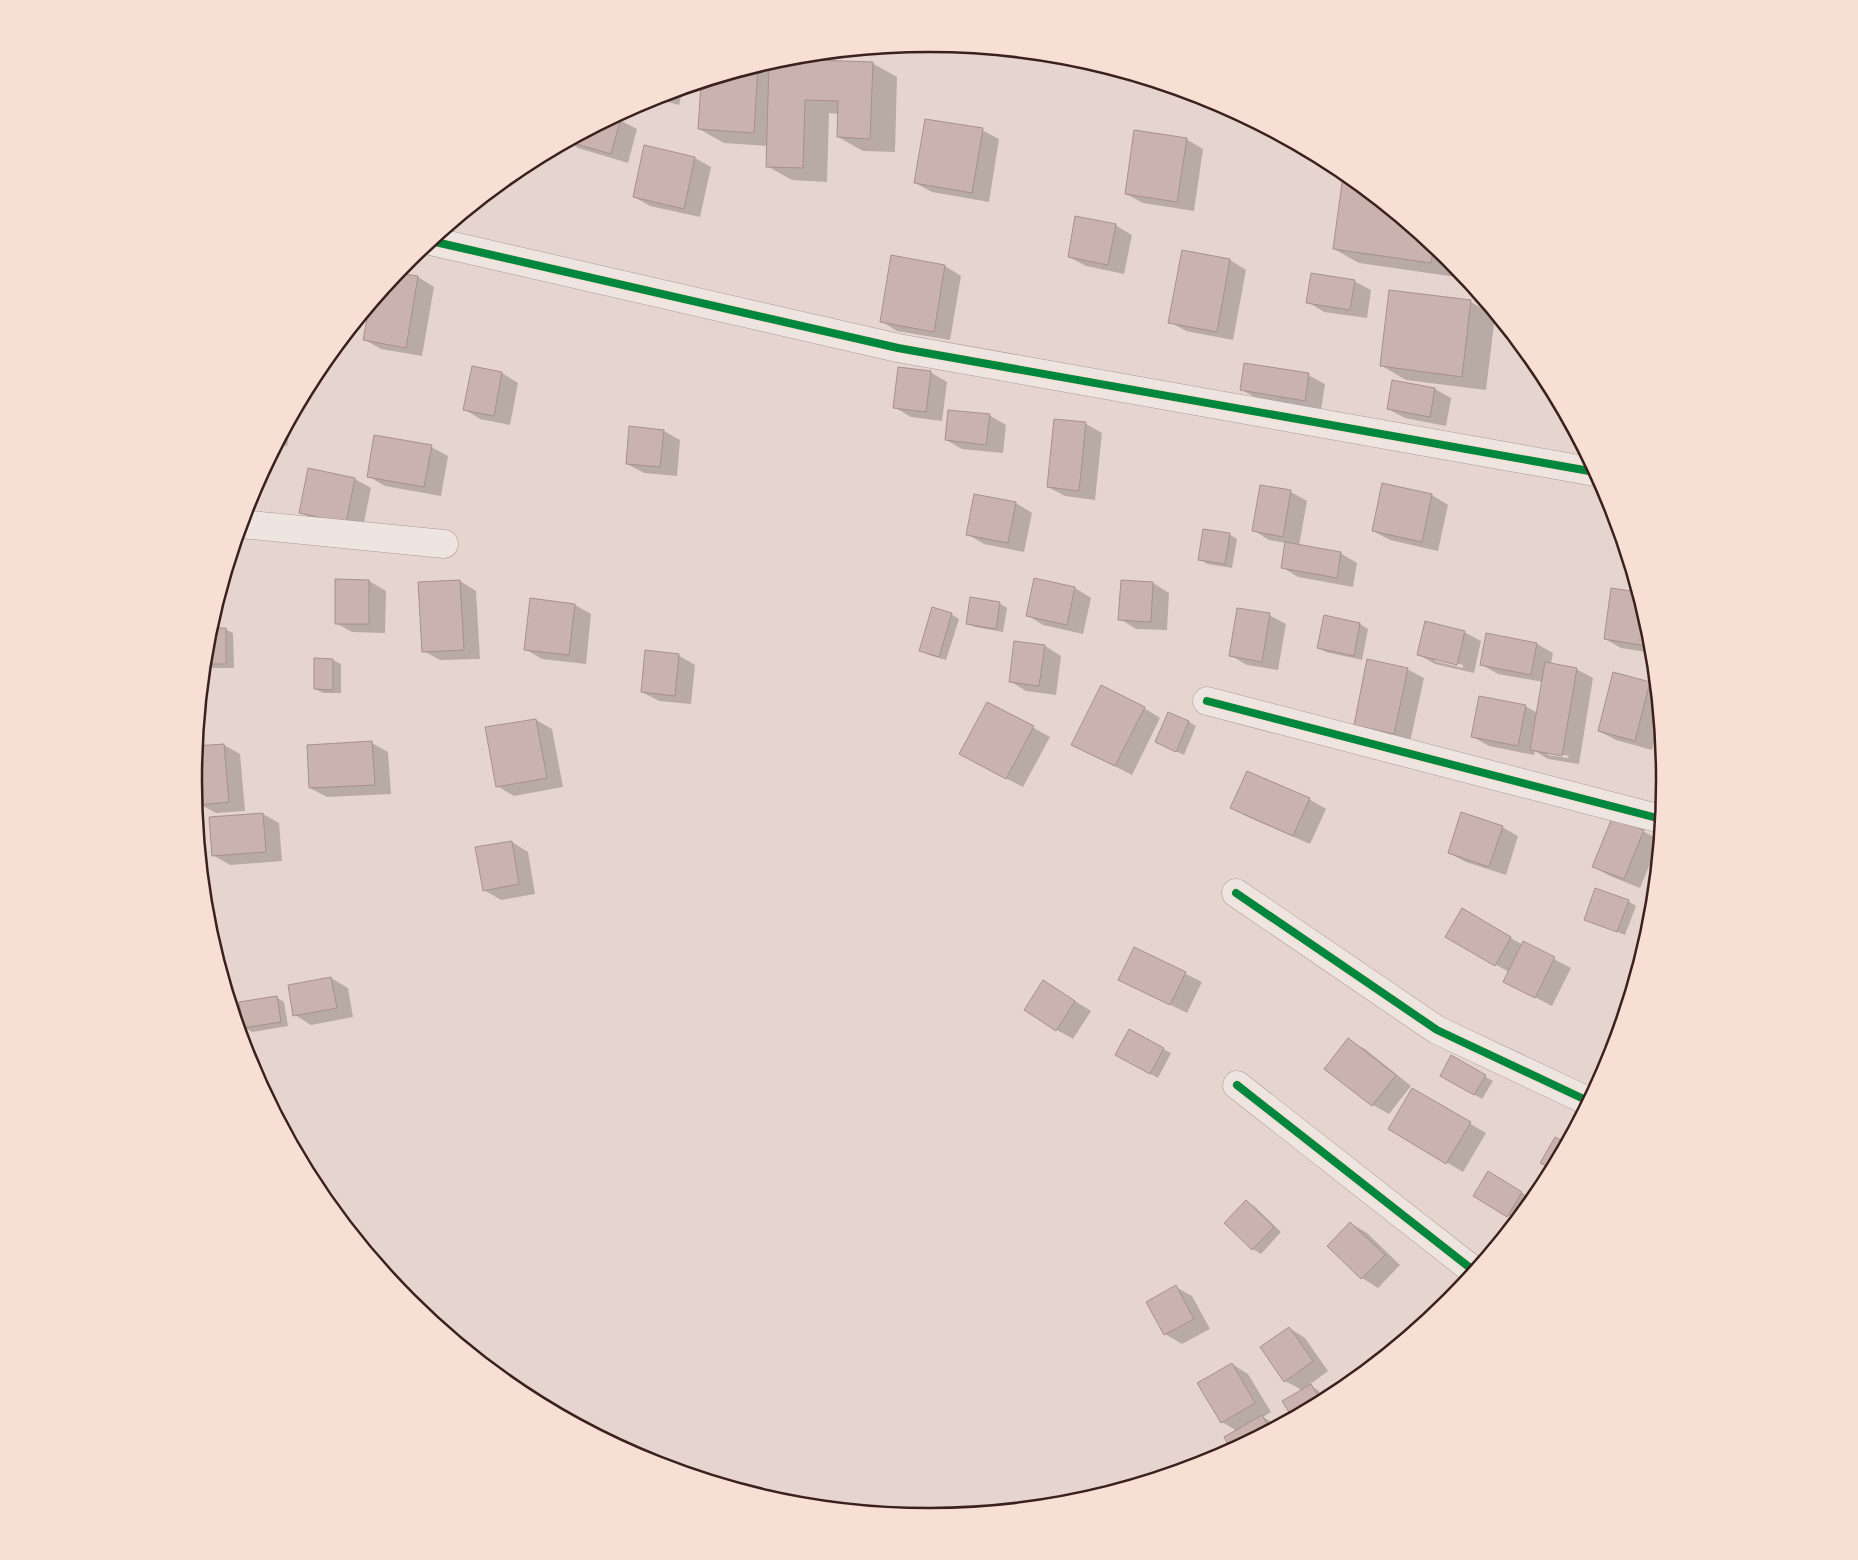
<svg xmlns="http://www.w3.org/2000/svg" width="1858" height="1560" viewBox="0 0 1858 1560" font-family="'Playfair Display',serif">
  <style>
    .shadow { fill: #0003; fill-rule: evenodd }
    .building { fill: #cab2af; stroke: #a7908d }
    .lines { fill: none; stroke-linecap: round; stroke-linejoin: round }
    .minor-casing { stroke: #ab9b97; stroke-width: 29 }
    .minor { stroke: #eee4e0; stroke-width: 28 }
    .cycleway-casing { stroke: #f7dfd4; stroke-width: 11 }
    .cycleway { stroke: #00873e; stroke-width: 8 }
    .rim { fill: none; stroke: #3b201e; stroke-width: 2.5 }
  </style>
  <rect width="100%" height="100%" fill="#e6d5ce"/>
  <g class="shadow">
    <path d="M 784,58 L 784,60 L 872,63 L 897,77 L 895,152 L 863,151 L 838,137 L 839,114 L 829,113 L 827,182 L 792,180 L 767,166 L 768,146 L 724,143 L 699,129 L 702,83 Z"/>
    <path d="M 683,89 L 679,105 L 653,98 Z"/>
    <path d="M 614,117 L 637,129 L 628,163 L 578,148 L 568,142 Z"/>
    <path d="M 982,130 L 999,139 L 989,202 L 932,192 L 915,183 Z"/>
    <path d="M 1186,139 L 1203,149 L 1194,211 L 1143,203 L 1126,194 Z"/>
    <path d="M 695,158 L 711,167 L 700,217 L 650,206 L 634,197 Z"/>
    <path d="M 1350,178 L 1450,260 L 1457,268 L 1456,277 L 1359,263 L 1334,249 Z"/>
    <path d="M 1115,225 L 1132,235 L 1124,274 L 1086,266 L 1069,257 Z"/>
    <path d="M 1183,252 L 1230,260 L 1246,270 L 1233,340 L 1186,331 L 1170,322 Z"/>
    <path d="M 945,266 L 961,276 L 950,340 L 897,331 L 881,321 Z"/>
    <path d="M 396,274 L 418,277 L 434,287 L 422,356 L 381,349 L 365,340 L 370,306 Z"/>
    <path d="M 1354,281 L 1371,290 L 1367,318 L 1324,312 L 1308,302 Z"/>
    <path d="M 1471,302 L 1495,316 L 1486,390 L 1406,380 L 1382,366 Z"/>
    <path d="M 473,368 L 502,373 L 518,383 L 510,425 L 480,419 L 464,409 Z"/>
    <path d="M 930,372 L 947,382 L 942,421 L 911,417 L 894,407 Z"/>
    <path d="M 1308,375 L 1325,384 L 1321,410 L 1258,399 L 1242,390 Z"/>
    <path d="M 1435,389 L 1451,398 L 1446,426 L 1405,418 L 1388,409 Z"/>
    <path d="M 989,415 L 1006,425 L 1003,453 L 962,449 L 946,440 Z"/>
    <path d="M 293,416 L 287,446 L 278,444 Z"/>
    <path d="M 1055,421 L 1086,424 L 1102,433 L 1095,500 L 1065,496 L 1048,487 Z"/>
    <path d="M 664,431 L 680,440 L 677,476 L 644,473 L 627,464 Z"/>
    <path d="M 431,447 L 448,456 L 441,496 L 385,486 L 368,476 Z"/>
    <path d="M 355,479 L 371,488 L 362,532 L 316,521 L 300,512 Z"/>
    <path d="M 1383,485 L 1432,495 L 1448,505 L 1438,551 L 1390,540 L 1373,531 Z"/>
    <path d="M 1291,492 L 1307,501 L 1299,546 L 1340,553 L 1357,563 L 1353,587 L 1298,577 L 1282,567 L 1286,543 L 1269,540 L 1253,530 Z"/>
    <path d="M 975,495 L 1016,503 L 1032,513 L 1024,552 L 984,544 L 967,534 Z"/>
    <path d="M 1229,534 L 1237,539 L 1232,568 L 1207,564 L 1200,559 Z"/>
    <path d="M 336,581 L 369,581 L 386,591 L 385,633 L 352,632 L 336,623 Z"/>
    <path d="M 460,581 L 476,591 L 480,659 L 440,660 L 424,651 Z"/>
    <path d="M 1153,583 L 1169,593 L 1167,630 L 1136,629 L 1120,619 Z"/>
    <path d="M 1075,588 L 1091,598 L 1083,634 L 1043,625 L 1027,615 Z"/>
    <path d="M 1638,594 L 1651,637 L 1653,653 L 1621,648 L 1605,639 Z"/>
    <path d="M 531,599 L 575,605 L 591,614 L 586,664 L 542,659 L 525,649 Z"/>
    <path d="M 999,603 L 1007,608 L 1003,632 L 975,627 L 967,623 Z"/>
    <path d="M 951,614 L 959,619 L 946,660 L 929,655 L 921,650 Z"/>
    <path d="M 1269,615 L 1286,624 L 1278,670 L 1247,665 L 1230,655 Z"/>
    <path d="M 1325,617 L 1360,624 L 1368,629 L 1362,660 L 1326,652 L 1318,648 Z"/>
    <path d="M 209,629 L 225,629 L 233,633 L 234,668 L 209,668 L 204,665 Z"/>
    <path d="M 1464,632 L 1481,641 L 1474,673 L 1435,664 L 1419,655 ZM 1435,658 L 1463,665 L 1463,668 L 1435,661 Z"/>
    <path d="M 1537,644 L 1553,653 L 1551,664 L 1576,669 L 1593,678 L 1579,764 L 1548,759 L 1535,751 L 1534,755 L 1489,746 L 1473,737 L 1525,706 L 1538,713 L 1543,682 L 1498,674 L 1482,665 ZM 1548,752 L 1569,756 L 1568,758 L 1548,755 Z"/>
    <path d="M 1045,646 L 1061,656 L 1056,695 L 1026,691 L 1010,681 Z"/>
    <path d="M 678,655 L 695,665 L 691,704 L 659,701 L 642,692 Z"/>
    <path d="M 333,660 L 341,664 L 341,693 L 323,693 L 315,689 Z"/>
    <path d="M 1407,669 L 1424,678 L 1410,742 L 1371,734 L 1355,725 Z"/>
    <path d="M 1650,683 L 1656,687 L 1659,719 L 1652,750 L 1616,740 L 1599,731 Z"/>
    <path d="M 988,703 L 1050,737 L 1023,787 L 977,763 Z"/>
    <path d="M 1144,708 L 1160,718 L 1132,775 L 1089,753 Z"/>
    <path d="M 536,720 L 552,729 L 563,787 L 514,796 L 497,786 Z"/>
    <path d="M 1189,722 L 1196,726 L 1184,755 L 1156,742 Z"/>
    <path d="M 372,743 L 388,752 L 391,794 L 327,797 L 310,788 Z"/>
    <path d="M 224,745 L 240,754 L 245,811 L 216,813 L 199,804 Z"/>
    <path d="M 1309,799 L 1326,809 L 1310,844 L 1248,817 L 1232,808 Z"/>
    <path d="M 263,814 L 279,823 L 282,861 L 230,865 L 213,855 Z"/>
    <path d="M 1502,827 L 1518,836 L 1506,875 L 1466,862 L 1449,853 Z"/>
    <path d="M 1643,831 L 1659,840 L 1655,887 L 1651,885 L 1658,847 L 1657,847 L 1640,888 L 1610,876 L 1594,867 Z"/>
    <path d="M 512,842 L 528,852 L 535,894 L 501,900 L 484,890 Z"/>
    <path d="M 1628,901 L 1636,906 L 1625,935 L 1586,919 Z"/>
    <path d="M 1462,910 L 1523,945 L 1523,943 L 1571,968 L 1552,1006 L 1504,981 L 1509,972 L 1447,937 Z"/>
    <path d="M 1134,948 L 1202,982 L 1187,1013 L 1119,979 Z"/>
    <path d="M 331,978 L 348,988 L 353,1017 L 311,1025 L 295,1015 L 290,986 Z"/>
    <path d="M 1059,991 L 1091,1011 L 1073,1039 L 1057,1030 Z"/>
    <path d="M 276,997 L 284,1002 L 288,1026 L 252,1032 L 244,1027 Z"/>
    <path d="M 1348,1040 L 1365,1049 L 1411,1086 L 1389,1114 L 1373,1105 L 1326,1068 Z"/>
    <path d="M 1163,1049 L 1171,1053 L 1158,1078 L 1116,1055 Z"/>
    <path d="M 1452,1057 L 1493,1081 L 1482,1099 L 1441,1075 Z"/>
    <path d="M 1412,1090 L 1486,1133 L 1463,1172 L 1389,1128 Z"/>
    <path d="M 1488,1173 L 1529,1197 L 1515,1220 L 1475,1195 Z"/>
    <path d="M 1246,1202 L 1254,1206 L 1281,1232 L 1261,1254 L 1253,1249 L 1226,1223 Z"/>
    <path d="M 1350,1223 L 1367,1233 L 1400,1265 L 1378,1288 L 1362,1278 L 1328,1246 Z"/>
    <path d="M 1176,1287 L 1192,1296 L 1210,1329 L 1182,1344 L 1165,1334 L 1147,1302 Z"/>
    <path d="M 1289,1328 L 1305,1338 L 1328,1371 L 1309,1385 L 1318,1390 L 1324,1399 L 1293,1416 L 1302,1390 L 1285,1381 Z"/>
    <path d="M 1232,1364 L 1248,1374 L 1271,1412 L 1263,1417 L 1277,1425 L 1232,1449 L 1226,1438 L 1237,1431 L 1222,1422 Z"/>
  </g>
  <g class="building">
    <path d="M 782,59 L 873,62 L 870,139 L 837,137 L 838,101 L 805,100 L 803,168 L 766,167 L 769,63 Z"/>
    <path d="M 758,66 L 754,133 L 698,129 L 701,83 Z"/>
    <path d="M 616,116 L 621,118 L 611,154 L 569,142 Z"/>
    <path d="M 925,119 L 983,128 L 972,193 L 914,183 Z"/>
    <path d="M 1134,130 L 1187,138 L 1177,202 L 1125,194 Z"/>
    <path d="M 644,145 L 695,157 L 684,209 L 633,197 Z"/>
    <path d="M 1343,176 L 1349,176 L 1434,246 L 1431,263 L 1333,249 Z"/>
    <path d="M 1075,216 L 1116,224 L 1108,265 L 1068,257 Z"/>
    <path d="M 1182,250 L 1230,259 L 1217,332 L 1168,323 Z"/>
    <path d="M 891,255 L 945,265 L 934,332 L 880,322 Z"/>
    <path d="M 397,273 L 418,276 L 406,348 L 363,340 L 369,308 Z"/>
    <path d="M 1311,273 L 1355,280 L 1350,310 L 1306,303 Z"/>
    <path d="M 1389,290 L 1471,300 L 1462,377 L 1380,366 Z"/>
    <path d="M 1244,363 L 1309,373 L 1305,401 L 1240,390 Z"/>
    <path d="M 472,366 L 502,372 L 494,416 L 463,410 Z"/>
    <path d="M 898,367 L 931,371 L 926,412 L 893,408 Z"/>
    <path d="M 1392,380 L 1435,388 L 1430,417 L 1387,409 Z"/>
    <path d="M 948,410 L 990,414 L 986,445 L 945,440 Z"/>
    <path d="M 1054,419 L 1086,422 L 1079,491 L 1047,487 Z"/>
    <path d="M 629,426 L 664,430 L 660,467 L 626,464 Z"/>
    <path d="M 374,435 L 432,445 L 424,487 L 367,477 Z"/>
    <path d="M 308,468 L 355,478 L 346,523 L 299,513 Z"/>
    <path d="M 1382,483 L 1432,494 L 1422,542 L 1372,531 Z"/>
    <path d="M 1260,485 L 1291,490 L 1283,537 L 1252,531 Z"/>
    <path d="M 974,494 L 1016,502 L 1008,543 L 966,535 Z"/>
    <path d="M 1203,529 L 1230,533 L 1225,564 L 1198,560 Z"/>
    <path d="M 1285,542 L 1341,552 L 1337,578 L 1281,568 Z"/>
    <path d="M 1034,578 L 1075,587 L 1067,625 L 1026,616 Z"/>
    <path d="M 335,579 L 369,580 L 369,624 L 335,624 Z"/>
    <path d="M 460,580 L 464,650 L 422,652 L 418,582 Z"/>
    <path d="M 1121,580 L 1153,582 L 1151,622 L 1118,620 Z"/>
    <path d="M 1611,588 L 1638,592 L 1651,637 L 1652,647 L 1604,639 Z"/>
    <path d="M 970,597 L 1000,602 L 996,629 L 966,624 Z"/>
    <path d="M 530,598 L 575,604 L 569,655 L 524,650 Z"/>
    <path d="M 932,607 L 952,613 L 939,657 L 919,651 Z"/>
    <path d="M 1237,608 L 1270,613 L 1262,662 L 1229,656 Z"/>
    <path d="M 1324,615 L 1360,623 L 1354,656 L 1317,648 Z"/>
    <path d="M 1425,621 L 1465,631 L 1457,665 L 1417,655 Z"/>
    <path d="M 210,628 L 226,628 L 226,664 L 204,664 L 207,636 Z"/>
    <path d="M 1486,633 L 1537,643 L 1531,675 L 1480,665 Z"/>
    <path d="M 1014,641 L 1045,645 L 1039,686 L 1009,682 Z"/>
    <path d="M 645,650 L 679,654 L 675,696 L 641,692 Z"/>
    <path d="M 314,658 L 333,659 L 333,690 L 314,689 Z"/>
    <path d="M 1367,659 L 1408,668 L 1394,734 L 1354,725 Z"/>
    <path d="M 1545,662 L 1577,668 L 1562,756 L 1530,750 Z"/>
    <path d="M 1613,672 L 1650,682 L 1635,741 L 1598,731 Z"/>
    <path d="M 1101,685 L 1145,707 L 1115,766 L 1071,745 Z"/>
    <path d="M 1479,696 L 1526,705 L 1518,746 L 1471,737 Z"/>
    <path d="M 987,702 L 1034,726 L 1006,779 L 959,754 Z"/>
    <path d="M 1168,712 L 1189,721 L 1176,752 L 1155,742 Z"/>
    <path d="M 536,719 L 547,778 L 496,787 L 485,727 Z"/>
    <path d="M 372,741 L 375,785 L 309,788 L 307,745 Z"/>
    <path d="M 224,744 L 229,802 L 198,805 L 194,763 L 196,746 Z"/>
    <path d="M 1247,771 L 1310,798 L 1293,836 L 1230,808 Z"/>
    <path d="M 1461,812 L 1503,826 L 1489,867 L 1448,853 Z"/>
    <path d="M 263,813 L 266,852 L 212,856 L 209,817 Z"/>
    <path d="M 1612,818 L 1644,830 L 1624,879 L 1592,867 Z"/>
    <path d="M 1660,835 L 1655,887 L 1649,886 Z"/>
    <path d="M 512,841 L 519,884 L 483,891 L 475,847 Z"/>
    <path d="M 1595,888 L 1629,900 L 1617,932 L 1584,920 Z"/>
    <path d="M 1462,908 L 1511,937 L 1495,966 L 1445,937 Z"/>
    <path d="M 1523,941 L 1555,957 L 1535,998 L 1503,982 Z"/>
    <path d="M 1134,947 L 1186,972 L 1170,1005 L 1118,980 Z"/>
    <path d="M 331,977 L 337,1008 L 293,1016 L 288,985 Z"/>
    <path d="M 1043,980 L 1075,1001 L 1056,1031 L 1024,1010 Z"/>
    <path d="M 277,996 L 281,1022 L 243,1028 L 239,1002 Z"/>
    <path d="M 1129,1029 L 1164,1048 L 1150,1074 L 1115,1055 Z"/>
    <path d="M 1348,1038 L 1396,1075 L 1372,1106 L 1324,1069 Z"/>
    <path d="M 1451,1055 L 1486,1075 L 1474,1095 L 1440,1076 Z"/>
    <path d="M 1412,1088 L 1471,1122 L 1446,1164 L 1388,1129 Z"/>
    <path d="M 1555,1137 L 1566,1143 L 1552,1169 L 1540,1163 Z"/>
    <path d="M 1488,1171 L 1522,1192 L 1507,1217 L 1473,1196 Z"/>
    <path d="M 1246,1200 L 1274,1227 L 1252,1250 L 1224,1223 Z"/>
    <path d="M 1350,1222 L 1385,1255 L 1361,1279 L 1327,1246 Z"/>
    <path d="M 1176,1285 L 1194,1319 L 1164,1335 L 1146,1302 Z"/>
    <path d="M 1289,1327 L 1313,1361 L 1284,1382 L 1260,1347 Z"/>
    <path d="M 1232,1363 L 1255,1403 L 1221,1423 L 1197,1383 Z"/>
    <path d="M 1311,1384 L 1321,1401 L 1292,1417 L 1282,1401 Z"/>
    <path d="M 1262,1415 L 1270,1429 L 1231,1449 L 1224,1437 Z"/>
  </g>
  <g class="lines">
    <defs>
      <g id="minor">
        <path d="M 431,241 L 898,348 L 1595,472"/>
        <path d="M 241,524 L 444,544"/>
        <path d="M 1207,701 L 1661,819"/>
        <path d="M 1236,893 L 1437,1030 L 1588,1101"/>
        <path d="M 1237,1085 L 1474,1271"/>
      </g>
    </defs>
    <use href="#minor" class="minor-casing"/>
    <use href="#minor" class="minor"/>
    <defs>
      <g id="cycleway">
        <path d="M 431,241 L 898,348 L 1595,472"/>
        <path d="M 1207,701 L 1661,819"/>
        <path d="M 1236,893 L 1437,1030 L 1588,1101"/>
        <path d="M 1237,1085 L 1474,1271"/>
      </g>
    </defs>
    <use href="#cycleway" class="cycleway-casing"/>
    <use href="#cycleway" class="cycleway"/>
  </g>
  <path d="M0 0H1858V1560H0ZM929 52H929A727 727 0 0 1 1656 779V781A727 727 0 0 1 929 1508H929A727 727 0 0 1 202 781V779A727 727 0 0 1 929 52Z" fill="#f7dfd4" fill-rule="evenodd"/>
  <path class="rim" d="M929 52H929A727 727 0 0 1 1656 779V781A727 727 0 0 1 929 1508H929A727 727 0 0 1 202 781V779A727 727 0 0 1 929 52Z"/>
</svg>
